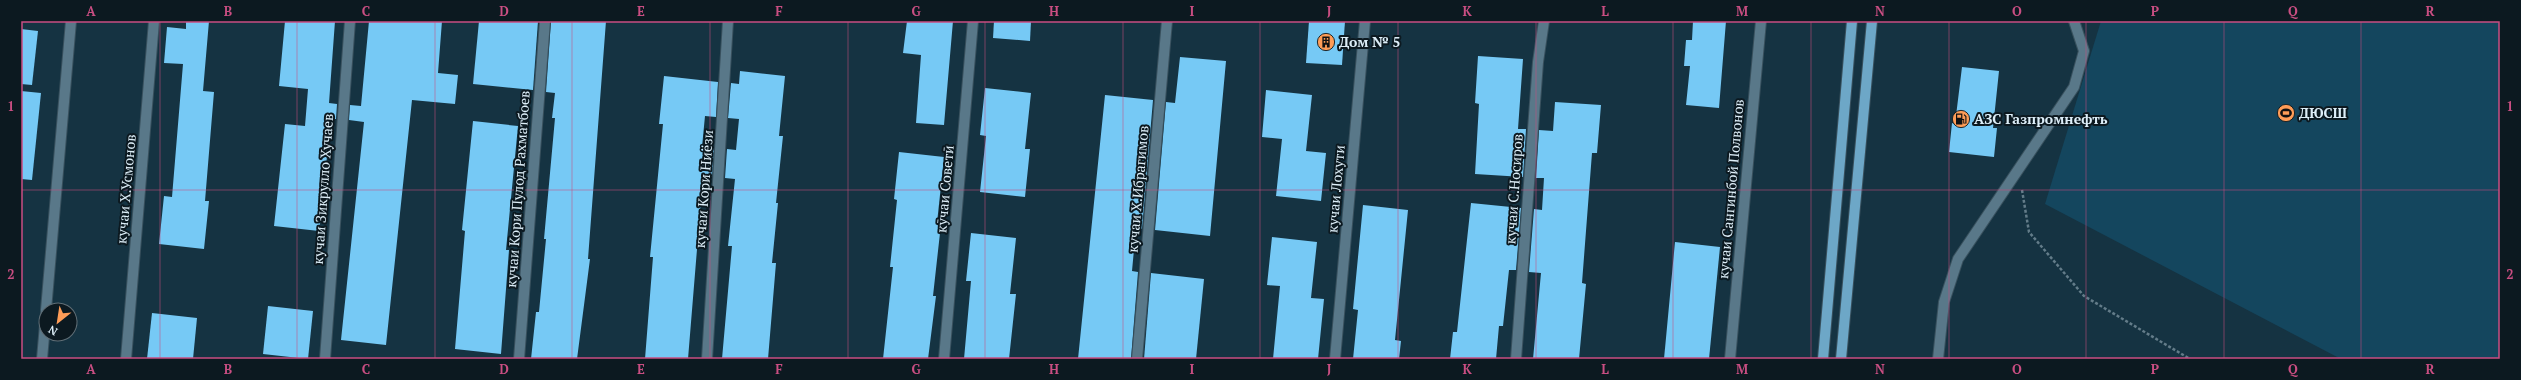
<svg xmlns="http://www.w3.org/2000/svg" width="2521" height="380" viewBox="0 0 2521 380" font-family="'PT Serif',serif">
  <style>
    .green { fill: #14465e }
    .building { fill: #76c9f5 }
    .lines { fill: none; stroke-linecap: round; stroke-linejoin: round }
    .minor-casing { stroke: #39515e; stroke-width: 12 }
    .tertiary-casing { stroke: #39515e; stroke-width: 12 }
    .secondary-casing { stroke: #39515e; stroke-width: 12 }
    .primary-casing { stroke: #39515e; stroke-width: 12 }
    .path { stroke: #637c89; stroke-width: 2.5; stroke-dasharray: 3 2; stroke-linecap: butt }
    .minor { stroke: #597889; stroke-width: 10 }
    .tertiary { stroke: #597889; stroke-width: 10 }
    .secondary { stroke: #597889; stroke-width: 10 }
    .primary { stroke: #6da7c7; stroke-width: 10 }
    .grid { fill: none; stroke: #c94e82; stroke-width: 1; stroke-opacity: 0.55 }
    .labels { text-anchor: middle; stroke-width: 4; stroke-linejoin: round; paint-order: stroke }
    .poi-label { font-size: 14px; font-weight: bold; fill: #ddeef8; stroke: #0c1920; text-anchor: start }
    .street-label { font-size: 14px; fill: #ddeef8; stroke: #0c1920 }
    .neatline { fill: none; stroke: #c94e82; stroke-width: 1.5 }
    .grid-label { font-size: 13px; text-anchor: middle; font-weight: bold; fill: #c94e82 }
  </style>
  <rect width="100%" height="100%" fill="#153342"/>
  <path class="green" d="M 2101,21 L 2500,21 L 2500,359 L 2341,359 L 2045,204 Z"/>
  <g class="building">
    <path d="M 186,21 L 209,21 L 203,91 L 214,92 L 205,201 L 209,201 L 204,249 L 159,244 L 164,196 L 172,197 L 183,64 L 164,63 L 167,27 L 186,29 Z"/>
    <path d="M 285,21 L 335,21 L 329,103 L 337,104 L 336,119 L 331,119 L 319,231 L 274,226 L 285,124 L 305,126 L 308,89 L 279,86 Z"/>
    <path d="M 369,21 L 442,21 L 438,73 L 458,75 L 455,104 L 412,100 L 386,345 L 341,340 L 364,122 L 349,120 L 350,105 L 361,106 Z"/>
    <path d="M 479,21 L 538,21 L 533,90 L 473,84 Z"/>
    <path d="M 551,21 L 606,21 L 588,259 L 590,259 L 577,359 L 531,359 L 536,312 L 539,312 L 546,239 L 544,239 L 555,118 L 552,118 L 555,93 L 546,92 Z"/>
    <path d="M 907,21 L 953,21 L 944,125 L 916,123 L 921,55 L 903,53 Z"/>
    <path d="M 994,21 L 1031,21 L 1030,41 L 993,38 Z"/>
    <path d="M 1309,21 L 1345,21 L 1342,65 L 1306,63 Z"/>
    <path d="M 1693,21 L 1726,21 L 1719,108 L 1686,105 L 1690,66 L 1684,66 L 1686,40 L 1692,40 Z"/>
    <path d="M 21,29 L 38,31 L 32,85 L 21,84 Z"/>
    <path d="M 1478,56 L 1523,59 L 1518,129 L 1526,129 L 1523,177 L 1475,174 L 1479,104 L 1475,103 Z"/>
    <path d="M 1180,57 L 1226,61 L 1210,236 L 1155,230 L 1166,102 L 1175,103 Z"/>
    <path d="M 1962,67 L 1999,71 L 1993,128 L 1997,128 L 1994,157 L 1949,152 L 1952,123 L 1955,124 Z"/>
    <path d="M 740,71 L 785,76 L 779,136 L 783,136 L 776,203 L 778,203 L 772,263 L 776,263 L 768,359 L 722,359 L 732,246 L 728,246 L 735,179 L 725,178 L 727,149 L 736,150 L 739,119 L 728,118 L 731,83 L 739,84 Z"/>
    <path d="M 664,76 L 718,82 L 716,117 L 705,116 L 702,147 L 714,148 L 712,177 L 703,176 L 688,359 L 645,359 L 653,257 L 650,257 L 663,124 L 659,124 Z"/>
    <path d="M 985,88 L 1031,93 L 1025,149 L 1030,149 L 1025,197 L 980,192 L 986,136 L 980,135 Z"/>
    <path d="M 1266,90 L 1312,95 L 1306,151 L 1326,153 L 1321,201 L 1276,196 L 1282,139 L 1262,137 Z"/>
    <path d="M 21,91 L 41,93 L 32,180 L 21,179 Z"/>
    <path d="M 1105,95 L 1153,100 L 1142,229 L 1136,228 L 1132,271 L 1138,272 L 1131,359 L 1078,359 Z"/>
    <path d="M 1555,102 L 1601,105 L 1597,153 L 1592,153 L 1582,283 L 1586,284 L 1579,359 L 1533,359 L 1541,273 L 1529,272 L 1534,209 L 1542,210 L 1544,178 L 1536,178 L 1539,130 L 1553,131 Z"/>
    <path d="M 473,121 L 518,126 L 506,250 L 509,250 L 501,354 L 455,349 L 465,231 L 462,230 Z"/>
    <path d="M 899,152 L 944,157 L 937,223 L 941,224 L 933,296 L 936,296 L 928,359 L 883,359 L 893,267 L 890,267 L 897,200 L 894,199 Z"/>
    <path d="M 1471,203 L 1521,208 L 1516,270 L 1509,270 L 1503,326 L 1499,326 L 1496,359 L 1450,359 L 1453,332 L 1457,332 Z"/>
    <path d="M 1363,205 L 1408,210 L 1395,340 L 1401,341 L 1399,359 L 1353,359 L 1358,310 L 1353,309 Z"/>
    <path d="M 971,233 L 1016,238 L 1010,294 L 1016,294 L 1009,359 L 964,359 L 971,281 L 966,281 Z"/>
    <path d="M 1272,237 L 1317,242 L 1311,298 L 1324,299 L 1318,359 L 1273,359 L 1280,286 L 1267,285 Z"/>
    <path d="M 1675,242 L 1720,247 L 1709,359 L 1664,359 Z"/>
    <path d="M 1151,273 L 1204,279 L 1196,359 L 1144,359 Z"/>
    <path d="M 268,306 L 313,311 L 308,359 L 263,354 Z"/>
    <path d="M 152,313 L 197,318 L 193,359 L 147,359 Z"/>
  </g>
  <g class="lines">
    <defs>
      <g id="minor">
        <path d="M 46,310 L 71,21"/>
        <path d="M 42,359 L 46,313"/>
        <path d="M 126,359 L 154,21"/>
        <path d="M 325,359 L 350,21"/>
        <path d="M 519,359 L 545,21"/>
        <path d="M 707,359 L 728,21"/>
        <path d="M 944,359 L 973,21"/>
        <path d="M 1137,359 L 1167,21"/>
        <path d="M 1335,359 L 1365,21"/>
        <path d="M 1516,359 L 1538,62 L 1544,21"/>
      </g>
      <path id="tertiary" d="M 1730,359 L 1761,21"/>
      <path id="secondary" d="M 1938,359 L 1944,302 L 1958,259 L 2074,87 L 2084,51 L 2074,21"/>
      <g id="primary">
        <path d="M 1823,359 L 1852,21"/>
        <path d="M 1841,359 L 1872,21"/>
      </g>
    </defs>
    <use href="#minor" class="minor-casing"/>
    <use href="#tertiary" class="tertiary-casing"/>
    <use href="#secondary" class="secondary-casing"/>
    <use href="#primary" class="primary-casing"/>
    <path class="path" d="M 2022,190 L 2029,232 L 2084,296 L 2190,359"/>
    <use href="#minor" class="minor"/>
    <use href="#tertiary" class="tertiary"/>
    <use href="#secondary" class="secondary"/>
    <use href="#primary" class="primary"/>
  </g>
  <path class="grid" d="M 160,21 L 160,359M 297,21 L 297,359M 435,21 L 435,359M 572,21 L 572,359M 710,21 L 710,359M 848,21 L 848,359M 985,21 L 985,359M 1123,21 L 1123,359M 1260,21 L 1260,359M 1398,21 L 1398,359M 1536,21 L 1536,359M 1673,21 L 1673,359M 1811,21 L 1811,359M 1949,21 L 1949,359M 2086,21 L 2086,359M 2224,21 L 2224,359M 2361,21 L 2361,359M 21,190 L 2500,190"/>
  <defs>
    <symbol id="building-disc" viewBox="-11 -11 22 22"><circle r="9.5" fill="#fe9c57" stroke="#0c1920"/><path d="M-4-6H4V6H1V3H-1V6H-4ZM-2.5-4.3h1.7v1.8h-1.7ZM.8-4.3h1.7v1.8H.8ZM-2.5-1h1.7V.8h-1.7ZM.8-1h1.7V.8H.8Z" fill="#111"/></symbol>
    <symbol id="stadium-disc" viewBox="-11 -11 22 22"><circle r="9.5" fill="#fe9c57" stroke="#0c1920"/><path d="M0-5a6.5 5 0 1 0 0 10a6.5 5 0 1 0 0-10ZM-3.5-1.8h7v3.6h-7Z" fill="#111"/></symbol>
    <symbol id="fuel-disc" viewBox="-11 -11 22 22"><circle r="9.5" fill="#fe9c57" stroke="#0c1920"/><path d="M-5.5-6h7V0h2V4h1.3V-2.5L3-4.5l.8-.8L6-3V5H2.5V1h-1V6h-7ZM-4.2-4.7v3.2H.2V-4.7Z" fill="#111"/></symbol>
  </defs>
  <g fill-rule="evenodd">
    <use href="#building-disc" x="1316" y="32" width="20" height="20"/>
    <use href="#stadium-disc" x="2276" y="103" width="20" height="20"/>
    <use href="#fuel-disc" x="1951" y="109" width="20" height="20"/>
  </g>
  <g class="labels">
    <g class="poi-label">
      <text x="1339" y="47">Дом № 5</text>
      <text x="2299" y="118">ДЮСШ</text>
      <text x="1974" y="124">АЗС Газпромнефть</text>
    </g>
    <g class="street-label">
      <text transform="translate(126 189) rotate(-85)" y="5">кучаи Х.Усмонов</text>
      <text transform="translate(323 189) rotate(-86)" y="5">кучаи Зикрулло Хучаев</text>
      <text transform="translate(518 189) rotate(-86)" y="5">кучаи Кори Пулод Рахматбоев</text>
      <text transform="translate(704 189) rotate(-86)" y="5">кучаи Кори Ниёзи</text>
      <text transform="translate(945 189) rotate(-85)" y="5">кӯчаи Советӣ</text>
      <text transform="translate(1138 189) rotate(-85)" y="5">кучаи Х.Ибрагимов</text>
      <text transform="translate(1336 189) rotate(-85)" y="5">кучаи Лохути</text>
      <text transform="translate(1514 189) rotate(-86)" y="5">кучаи С.Носиров</text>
      <text transform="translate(1731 189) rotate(-85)" y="5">кучаи Сангинбой Полвонов</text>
    </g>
  </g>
  <rect width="2521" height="380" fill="none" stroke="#0c1920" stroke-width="44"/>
  <g transform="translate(58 322) rotate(210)"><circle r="19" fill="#0c1920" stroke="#606e76"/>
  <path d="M0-3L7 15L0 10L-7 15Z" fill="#fe9c57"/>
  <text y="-6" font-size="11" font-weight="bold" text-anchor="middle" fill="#ddeef8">N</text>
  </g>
  <rect x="22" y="22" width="2477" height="336" class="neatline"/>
  <g class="grid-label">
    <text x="91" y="16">A</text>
    <text x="228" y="16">B</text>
    <text x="366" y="16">C</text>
    <text x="504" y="16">D</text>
    <text x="641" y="16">E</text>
    <text x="779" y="16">F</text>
    <text x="916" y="16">G</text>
    <text x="1054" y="16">H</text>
    <text x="1192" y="16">I</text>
    <text x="1329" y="16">J</text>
    <text x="1467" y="16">K</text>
    <text x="1605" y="16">L</text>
    <text x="1742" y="16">M</text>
    <text x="1880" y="16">N</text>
    <text x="2017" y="16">O</text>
    <text x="2155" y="16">P</text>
    <text x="2293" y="16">Q</text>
    <text x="2430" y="16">R</text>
    <text x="11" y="111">1</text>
    <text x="2510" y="111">1</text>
    <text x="11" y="279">2</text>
    <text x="2510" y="279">2</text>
    <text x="91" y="374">A</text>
    <text x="228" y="374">B</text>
    <text x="366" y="374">C</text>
    <text x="504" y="374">D</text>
    <text x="641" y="374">E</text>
    <text x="779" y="374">F</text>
    <text x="916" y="374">G</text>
    <text x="1054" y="374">H</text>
    <text x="1192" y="374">I</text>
    <text x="1329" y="374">J</text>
    <text x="1467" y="374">K</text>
    <text x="1605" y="374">L</text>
    <text x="1742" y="374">M</text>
    <text x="1880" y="374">N</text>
    <text x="2017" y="374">O</text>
    <text x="2155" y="374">P</text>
    <text x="2293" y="374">Q</text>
    <text x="2430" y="374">R</text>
  </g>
</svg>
